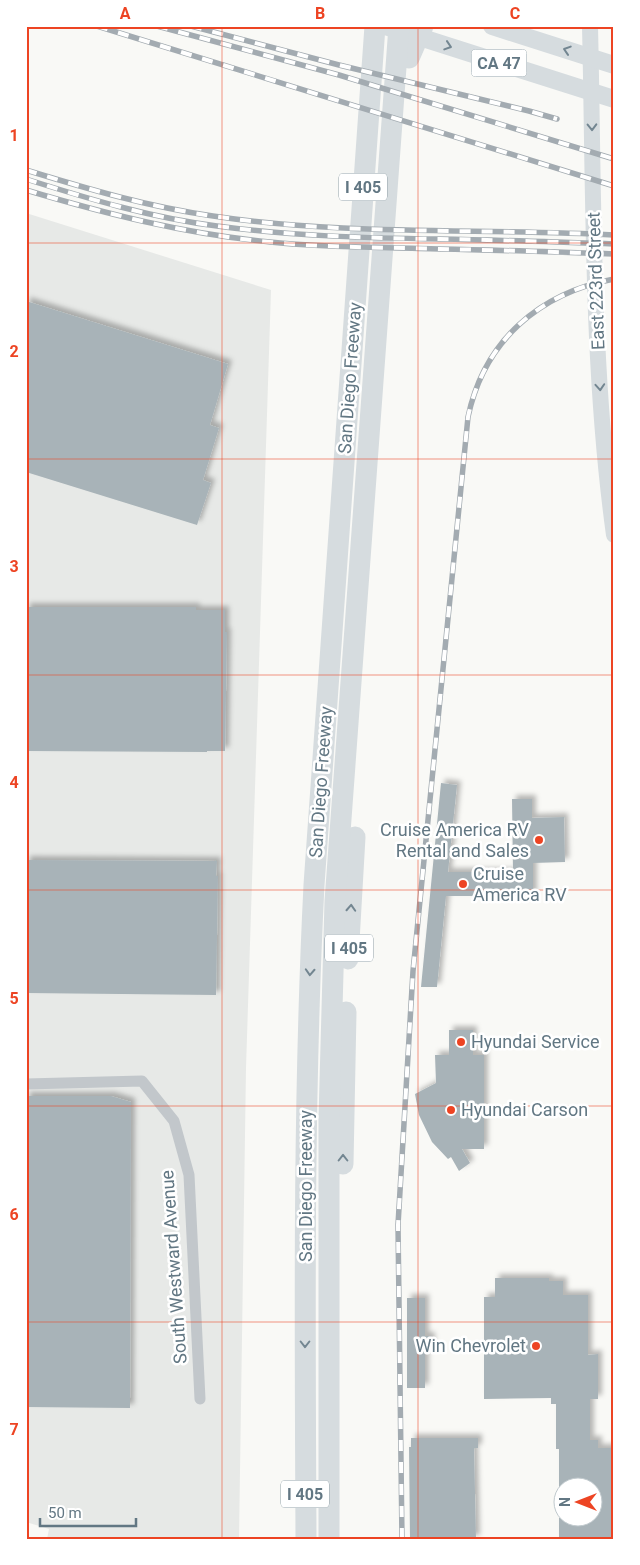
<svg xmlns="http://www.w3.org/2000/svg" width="640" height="1565" viewBox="0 0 640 1565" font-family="Roboto,sans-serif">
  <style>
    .built { fill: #e7e9e7 }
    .building { fill: #a8b3b8; filter: url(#shadow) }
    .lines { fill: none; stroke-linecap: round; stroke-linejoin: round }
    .minor { stroke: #c2c7cb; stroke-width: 11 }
    .secondary { stroke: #d6dcdf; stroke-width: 16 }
    .primary { stroke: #d6dcdf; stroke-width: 18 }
    .motorway { stroke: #d6dcdf; stroke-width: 21 }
    .rail-casing { stroke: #a3abb1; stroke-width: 5.5 }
    .rail { stroke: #fff; stroke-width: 4; stroke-dasharray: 11; stroke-linecap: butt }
    .oneway { stroke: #738691 }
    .grid { fill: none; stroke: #ed4423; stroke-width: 1; stroke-opacity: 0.55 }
    .poi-dot { fill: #ed4423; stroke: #fff; stroke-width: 2 }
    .labels { text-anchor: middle; stroke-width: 5; stroke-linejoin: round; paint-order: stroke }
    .shield { fill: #fff; stroke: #91a0a8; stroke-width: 1 }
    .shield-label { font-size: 16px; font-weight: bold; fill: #627783 }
    .street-label { font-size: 18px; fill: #627783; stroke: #fff }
    .poi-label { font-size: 18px; fill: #627783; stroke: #fff; text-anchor: start }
    .neatline { fill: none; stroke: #ed4423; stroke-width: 2 }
    .grid-label { font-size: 16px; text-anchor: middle; font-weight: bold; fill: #ed4423 }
  </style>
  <defs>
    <filter id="shadow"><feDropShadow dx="4" dy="-4" stdDeviation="2.5" flood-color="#0004"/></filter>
  </defs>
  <rect width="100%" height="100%" fill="#f9f9f6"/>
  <path class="built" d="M 26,213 L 271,290 L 246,1068 L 239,1539 L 47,1539 L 49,1529 L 26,1522 Z"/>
  <g class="building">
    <path d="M 26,301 L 228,364 L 210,425 L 219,428 L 203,480 L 211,483 L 197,525 L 26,472 Z"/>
    <path d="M 26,607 L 196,607 L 196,610 L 225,610 L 225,632 L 227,632 L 225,751 L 207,751 L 207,752 L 26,751 Z"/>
    <path d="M 441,783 L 457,785 L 448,872 L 513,872 L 512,799 L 532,799 L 532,818 L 564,817 L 565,862 L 533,863 L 533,896 L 446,896 L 437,987 L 421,987 Z"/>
    <path d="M 26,860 L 217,861 L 216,876 L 218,876 L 216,995 L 26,993 Z"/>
    <path d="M 449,1030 L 473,1030 L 473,1055 L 484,1055 L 484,1149 L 462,1149 L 470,1163 L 459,1171 L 451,1157 L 448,1159 L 432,1142 L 419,1115 L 415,1094 L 436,1083 L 435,1055 L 449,1055 Z"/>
    <path d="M 26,1096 L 111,1096 L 131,1102 L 130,1408 L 26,1407 Z"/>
    <path d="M 495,1278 L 549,1278 L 549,1281 L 563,1281 L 563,1295 L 588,1295 L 588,1355 L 598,1354 L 598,1399 L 590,1399 L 590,1440 L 598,1440 L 598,1448 L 614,1448 L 614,1539 L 559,1539 L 559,1518 L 592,1518 L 592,1488 L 559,1488 L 559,1449 L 556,1449 L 556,1404 L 551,1404 L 551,1398 L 484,1399 L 484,1297 L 495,1297 Z"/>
    <path d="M 407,1298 L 425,1298 L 425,1336 L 431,1336 L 431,1350 L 425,1350 L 425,1388 L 407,1388 Z"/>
    <path d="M 411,1438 L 478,1438 L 478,1448 L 474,1448 L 476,1539 L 410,1539 L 409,1447 L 411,1447 Z"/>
  </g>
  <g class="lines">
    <path class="minor" d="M 26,1084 L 142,1081 L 174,1121 L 189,1175 L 200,1399"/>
    <path class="secondary" d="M 590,26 C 594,196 591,367 614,535"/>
    <g class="primary">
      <path d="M 385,26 L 614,99"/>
      <path d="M 492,26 L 614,65"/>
    </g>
    <g class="motorway">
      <path d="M 409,58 L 423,26"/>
      <path d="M 348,959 L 355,837"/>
      <path d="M 343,1164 L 346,1012"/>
      <path d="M 306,1539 C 305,1321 303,1103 314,885 L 375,26"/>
      <path d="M 329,1539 L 329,1118 L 335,901 L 399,26"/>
    </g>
    <defs>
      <g id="rail">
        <path d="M 97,26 L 614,186"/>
        <path d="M 157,26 L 339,75 L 614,159"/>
        <path d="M 191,26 L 339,65 L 529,111 L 557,119"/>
        <path d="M 26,170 C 88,189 149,207 213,216 C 346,236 481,228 614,235"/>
        <path d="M 26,179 C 89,199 152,218 217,226 C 291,236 365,238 440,239 C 498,240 556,242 614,244"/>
        <path d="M 26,190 C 106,214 186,234 270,242 C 326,248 383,247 440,249 C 498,250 556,252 614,254"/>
        <path d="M 402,1539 L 398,1225 L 413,971 L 468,417 C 484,341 539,293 614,279"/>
      </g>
    </defs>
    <use href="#rail" class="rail-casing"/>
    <use href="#rail" class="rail"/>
  </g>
  <defs><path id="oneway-chevron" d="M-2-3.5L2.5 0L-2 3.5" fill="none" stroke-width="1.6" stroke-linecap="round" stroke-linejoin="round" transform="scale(1.25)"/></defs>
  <g class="oneway">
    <use href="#oneway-chevron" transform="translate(448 46) rotate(18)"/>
    <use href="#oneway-chevron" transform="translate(567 50) rotate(-162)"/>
    <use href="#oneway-chevron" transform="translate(592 127) rotate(89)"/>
    <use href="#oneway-chevron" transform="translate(600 387) rotate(86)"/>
    <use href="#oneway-chevron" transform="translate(351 908) rotate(-87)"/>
    <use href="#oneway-chevron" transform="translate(310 972) rotate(93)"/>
    <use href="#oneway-chevron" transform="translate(343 1158) rotate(-90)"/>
    <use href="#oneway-chevron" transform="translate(305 1344) rotate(90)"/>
  </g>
  <path class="grid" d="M 222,26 L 222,1539M 418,26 L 418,1539M 26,243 L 614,243M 26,459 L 614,459M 26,675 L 614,675M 26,890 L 614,890M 26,1106 L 614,1106M 26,1322 L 614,1322"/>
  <g class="poi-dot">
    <circle cx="539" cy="840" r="5"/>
    <circle cx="463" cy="884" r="5"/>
    <circle cx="461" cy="1042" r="5"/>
    <circle cx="451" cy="1110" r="5"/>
    <circle cx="536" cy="1346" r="5"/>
  </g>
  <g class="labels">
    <g class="shield">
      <rect x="471.5" y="49.5" width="55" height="27" rx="4"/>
      <rect x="339" y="173.5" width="48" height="27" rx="4"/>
      <rect x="325" y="934.5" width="48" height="27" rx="4"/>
      <rect x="281" y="1480.5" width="48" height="27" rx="4"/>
    </g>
    <g class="shield-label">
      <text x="499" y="69">CA 47</text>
      <text x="363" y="193">I 405</text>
      <text x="349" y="954">I 405</text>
      <text x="305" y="1500">I 405</text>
    </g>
    <g class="street-label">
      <text transform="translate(596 281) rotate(-92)" y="6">East 223rd Street</text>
      <text transform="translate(350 378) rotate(-86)" y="6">San Diego Freeway</text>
      <text transform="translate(321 782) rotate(-86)" y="6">San Diego Freeway</text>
      <text transform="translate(306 1186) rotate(-90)" y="6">San Diego Freeway</text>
      <text transform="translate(174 1267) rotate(-94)" y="6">South Westward Avenue</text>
    </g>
    <g class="poi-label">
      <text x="529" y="836" text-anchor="end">Cruise America RV<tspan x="529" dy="21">Rental and Sales</tspan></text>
      <text x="473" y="880">Cruise<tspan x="473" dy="21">America RV</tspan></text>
      <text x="471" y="1048">Hyundai Service</text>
      <text x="461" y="1116">Hyundai Carson</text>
      <text x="526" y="1352" text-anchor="end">Win Chevrolet</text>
    </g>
  </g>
  <rect width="640" height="1565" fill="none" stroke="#ffffff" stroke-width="55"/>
  <g transform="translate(578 1502) rotate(270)"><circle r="24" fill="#ffffff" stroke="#c0c9cd"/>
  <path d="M0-4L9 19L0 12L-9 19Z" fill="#ed4423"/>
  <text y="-8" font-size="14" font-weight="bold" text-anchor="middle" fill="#627783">N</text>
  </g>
  <path d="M40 1518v8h96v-8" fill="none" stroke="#627783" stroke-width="2.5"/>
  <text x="48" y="1518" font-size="15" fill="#627783" stroke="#ffffff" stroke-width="4" paint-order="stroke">50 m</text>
  <rect x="28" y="28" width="584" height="1510" class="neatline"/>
  <g class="grid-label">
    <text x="125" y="19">A</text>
    <text x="320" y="19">B</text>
    <text x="515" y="19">C</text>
    <text x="14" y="141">1</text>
    <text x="14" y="357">2</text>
    <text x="14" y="572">3</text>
    <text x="14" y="788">4</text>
    <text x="14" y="1004">5</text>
    <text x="14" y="1220">6</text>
    <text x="14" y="1435">7</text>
  </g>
</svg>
